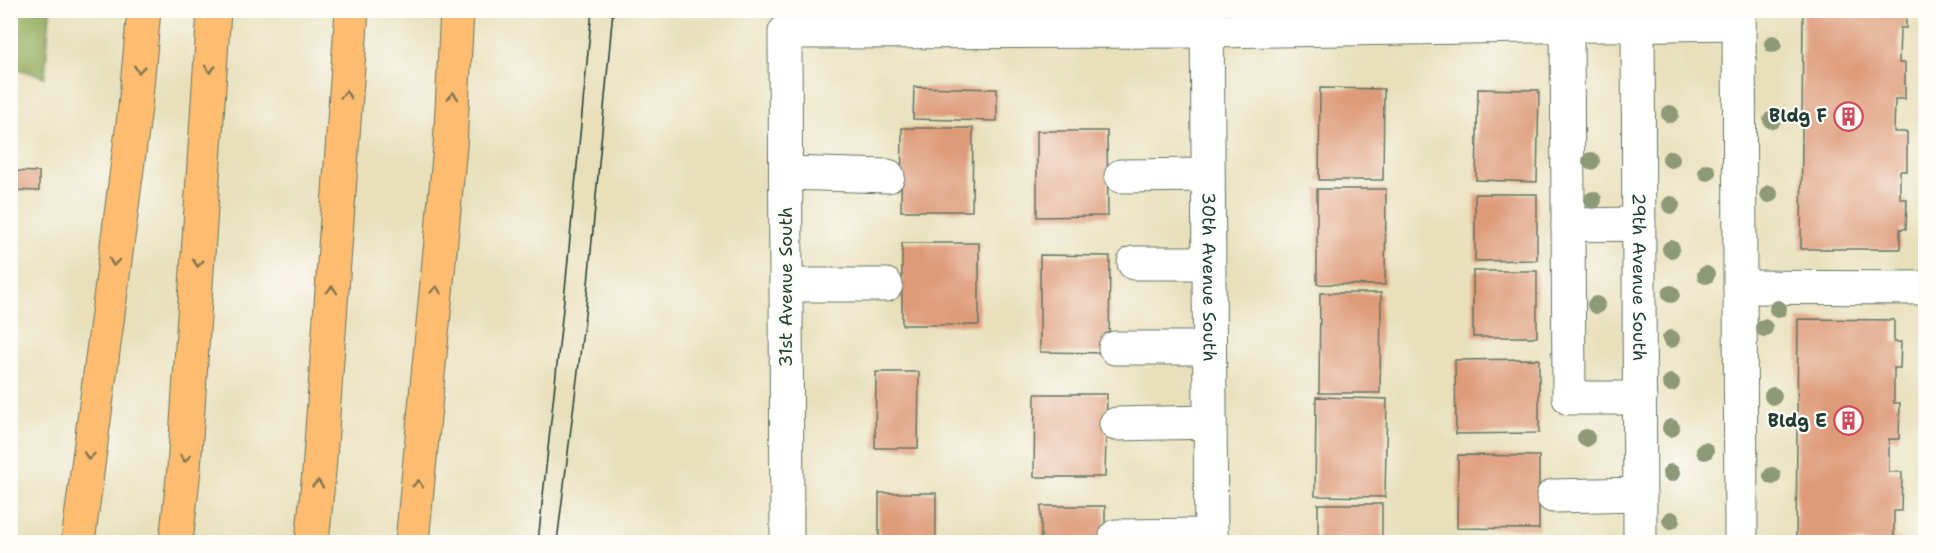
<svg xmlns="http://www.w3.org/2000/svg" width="1936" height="553" viewBox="0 0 1936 553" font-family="'Shantell Sans',sans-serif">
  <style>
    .forest { fill: #92aa5b; stroke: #587448; stroke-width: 1.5 }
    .building { fill: #de9b79 }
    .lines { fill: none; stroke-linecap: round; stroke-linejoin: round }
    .minor-casing { stroke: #657663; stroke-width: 35 }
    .highway-casing { stroke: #657663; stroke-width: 35 }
    .minor { stroke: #fff; stroke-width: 33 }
    .highway { stroke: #febc70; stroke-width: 33 }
    .tram { stroke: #1f3d34; stroke-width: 1.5 }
    .tree { fill: #8e9977 }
    .oneway { stroke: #83764f }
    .labels { text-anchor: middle; stroke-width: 4.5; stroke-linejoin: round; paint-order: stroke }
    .poi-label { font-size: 18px; font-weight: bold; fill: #1f3d34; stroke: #fdfcf7; text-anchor: end }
    .street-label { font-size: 18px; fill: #1f3d34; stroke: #fdfcf7 }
  </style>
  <rect width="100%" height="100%" fill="#fdfcf7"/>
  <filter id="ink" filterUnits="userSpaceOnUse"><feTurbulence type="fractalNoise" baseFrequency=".0167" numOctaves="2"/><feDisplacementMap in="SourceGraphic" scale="12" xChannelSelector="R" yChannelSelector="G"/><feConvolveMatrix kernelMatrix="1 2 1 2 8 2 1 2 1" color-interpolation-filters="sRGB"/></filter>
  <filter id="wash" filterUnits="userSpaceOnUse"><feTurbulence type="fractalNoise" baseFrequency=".008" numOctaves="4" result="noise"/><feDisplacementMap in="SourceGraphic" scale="24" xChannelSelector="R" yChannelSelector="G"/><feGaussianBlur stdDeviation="1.35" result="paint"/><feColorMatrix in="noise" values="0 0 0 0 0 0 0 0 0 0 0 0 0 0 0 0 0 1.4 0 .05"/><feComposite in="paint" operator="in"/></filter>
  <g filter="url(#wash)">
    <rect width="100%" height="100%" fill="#e8e0bb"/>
    <path class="forest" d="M 10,11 L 50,11 L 45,77 L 11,67 Z"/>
    <g id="blocks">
      <g class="building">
        <path d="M 1803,10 L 1906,10 L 1906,28 L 1900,28 L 1899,63 L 1905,63 L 1905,99 L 1895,99 L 1894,132 L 1907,132 L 1907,171 L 1900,171 L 1900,199 L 1907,199 L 1906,229 L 1900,229 L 1900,249 L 1801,249 Z"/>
        <path d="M 914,87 L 997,89 L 997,121 L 913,119 Z"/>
        <path d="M 1320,88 L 1384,89 L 1383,180 L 1319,180 Z"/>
        <path d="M 1478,89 L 1539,90 L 1537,182 L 1476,180 Z"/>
        <path d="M 902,128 L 973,128 L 972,211 L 901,211 Z"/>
        <path d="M 1037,131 L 1107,131 L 1108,216 L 1037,217 Z"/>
        <path d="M 10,171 L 39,172 L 39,191 L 10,190 Z"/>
        <path d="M 1317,189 L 1386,189 L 1385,285 L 1317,284 Z"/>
        <path d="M 1475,194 L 1537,194 L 1537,260 L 1475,261 Z"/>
        <rect x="902" y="243" width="77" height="82"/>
        <path d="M 1040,255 L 1110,256 L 1109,353 L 1040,352 Z"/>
        <rect x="1473" y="271" width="64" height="66"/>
        <path d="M 1320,293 L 1381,293 L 1380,393 L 1319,393 Z"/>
        <path d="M 1798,319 L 1894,320 L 1894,342 L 1901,342 L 1900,368 L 1894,368 L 1894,403 L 1900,403 L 1899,439 L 1889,439 L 1889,472 L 1902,472 L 1901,511 L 1894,511 L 1894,539 L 1901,539 L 1901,542 L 1796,542 Z"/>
        <path d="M 1539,359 L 1539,433 L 1456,434 L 1455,360 Z"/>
        <path d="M 876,372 L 919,372 L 918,448 L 875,448 Z"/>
        <path d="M 1035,394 L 1107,394 L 1105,477 L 1034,477 Z"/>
        <path d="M 1316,397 L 1387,399 L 1385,497 L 1315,496 Z"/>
        <path d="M 1458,455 L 1539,456 L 1539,529 L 1457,528 Z"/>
        <rect x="879" y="493" width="57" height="49"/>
        <rect x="1318" y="504" width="64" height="38"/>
        <rect x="1041" y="506" width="64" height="36"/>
      </g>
    </g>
  </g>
  <g filter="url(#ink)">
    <use href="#blocks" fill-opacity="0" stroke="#657663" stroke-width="1.5"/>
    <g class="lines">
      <defs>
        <g id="minor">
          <path id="s1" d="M 1207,10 L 1211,542"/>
          <path id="s2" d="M 1638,10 L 1640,542"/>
          <path d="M 1739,10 L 1741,542"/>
          <path d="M 1567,26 L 1569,398 L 1640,398"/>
          <path d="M 786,173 L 888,176"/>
          <path d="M 1121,176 L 1207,175"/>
          <path d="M 1568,225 L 1639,224"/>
          <path d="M 1134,263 L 1208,263"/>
          <path d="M 786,285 L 886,285"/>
          <path d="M 1740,287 L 1926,288"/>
          <path d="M 1115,348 L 1209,348"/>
          <path d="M 1116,424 L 1210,422"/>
          <path d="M 1553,496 L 1640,494"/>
          <path d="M 1116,536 L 1211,535"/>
          <path d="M 787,542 L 785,32 L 1207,31 L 1739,23"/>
        </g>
        <g id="highway">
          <path d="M 78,542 L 135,108 L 144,10"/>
          <path d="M 176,542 L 184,469 L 214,10"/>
          <path d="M 312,542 L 319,472 L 352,10"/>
          <path d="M 412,542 L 450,147 L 457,10"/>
        </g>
      </defs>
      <use href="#minor" class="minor-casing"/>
      <use href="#highway" class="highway-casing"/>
      <use href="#minor" class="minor"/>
      <use href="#highway" class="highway"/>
      <g class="tram">
        <path d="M 538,542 L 565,290 L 592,10"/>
        <path d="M 557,542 L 586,306 L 613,10"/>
      </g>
    </g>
    <g class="tree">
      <circle cx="1773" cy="44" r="9"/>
      <circle cx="1670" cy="114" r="9"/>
      <circle cx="1772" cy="120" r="9"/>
      <circle cx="1671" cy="159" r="9"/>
      <circle cx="1591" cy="161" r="9"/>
      <circle cx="1707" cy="172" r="9"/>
      <circle cx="1769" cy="194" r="9"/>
      <circle cx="1593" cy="200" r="9"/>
      <circle cx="1671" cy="205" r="9"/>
      <circle cx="1671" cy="249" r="9"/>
      <circle cx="1706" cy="275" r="9"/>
      <circle cx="1671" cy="294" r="9"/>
      <circle cx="1596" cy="305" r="9"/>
      <circle cx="1778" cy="309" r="9"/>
      <circle cx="1764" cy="328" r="9"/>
      <circle cx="1671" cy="339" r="9"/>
      <circle cx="1671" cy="383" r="9"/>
      <circle cx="1773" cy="396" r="9"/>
      <circle cx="1671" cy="428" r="9"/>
      <circle cx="1586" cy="438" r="9"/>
      <circle cx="1705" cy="451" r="9"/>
      <circle cx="1671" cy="473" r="9"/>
      <circle cx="1772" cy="476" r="9"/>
      <circle cx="1671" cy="520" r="9"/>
    </g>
    <defs><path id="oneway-chevron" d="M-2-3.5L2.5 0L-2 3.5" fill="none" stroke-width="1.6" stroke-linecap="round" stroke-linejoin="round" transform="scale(1.5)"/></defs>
    <g class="oneway">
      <use href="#oneway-chevron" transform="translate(139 69) rotate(96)"/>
      <use href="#oneway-chevron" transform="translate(210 69) rotate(94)"/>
      <use href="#oneway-chevron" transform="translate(346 95) rotate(-86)"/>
      <use href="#oneway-chevron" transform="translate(453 96) rotate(-87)"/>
      <use href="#oneway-chevron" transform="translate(114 262) rotate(97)"/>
      <use href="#oneway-chevron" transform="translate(198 263) rotate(94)"/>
      <use href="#oneway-chevron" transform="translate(332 290) rotate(-86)"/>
      <use href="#oneway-chevron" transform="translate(436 290) rotate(-85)"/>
      <use href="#oneway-chevron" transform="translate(89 456) rotate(97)"/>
      <use href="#oneway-chevron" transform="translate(185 458) rotate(94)"/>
      <use href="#oneway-chevron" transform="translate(318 484) rotate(-84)"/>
      <use href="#oneway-chevron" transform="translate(418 484) rotate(-85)"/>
    </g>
  </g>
  <defs>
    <symbol id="building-ring" viewBox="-11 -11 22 22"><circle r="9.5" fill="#fdfcf7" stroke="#d1495b" stroke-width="1.5"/><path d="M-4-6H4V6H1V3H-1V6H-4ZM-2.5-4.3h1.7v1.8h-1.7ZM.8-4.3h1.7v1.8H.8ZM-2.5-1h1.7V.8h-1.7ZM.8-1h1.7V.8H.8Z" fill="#d1495b"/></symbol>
  </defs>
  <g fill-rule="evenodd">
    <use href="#building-ring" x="1832" y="100" width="33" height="33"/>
    <use href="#building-ring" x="1832" y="404" width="33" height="33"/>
  </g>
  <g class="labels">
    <g class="poi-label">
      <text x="1827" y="122">Bldg F</text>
      <text x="1827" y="427">Bldg E</text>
    </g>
    <g class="street-label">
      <text dy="6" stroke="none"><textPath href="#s1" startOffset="267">30th Avenue South</textPath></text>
      <text dy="6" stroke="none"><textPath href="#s2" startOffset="267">29th Avenue South</textPath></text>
      <text transform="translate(786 287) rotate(-90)" y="6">31st Avenue South</text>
    </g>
  </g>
  <rect width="1936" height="553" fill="none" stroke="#fdfcf7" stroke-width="36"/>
</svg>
